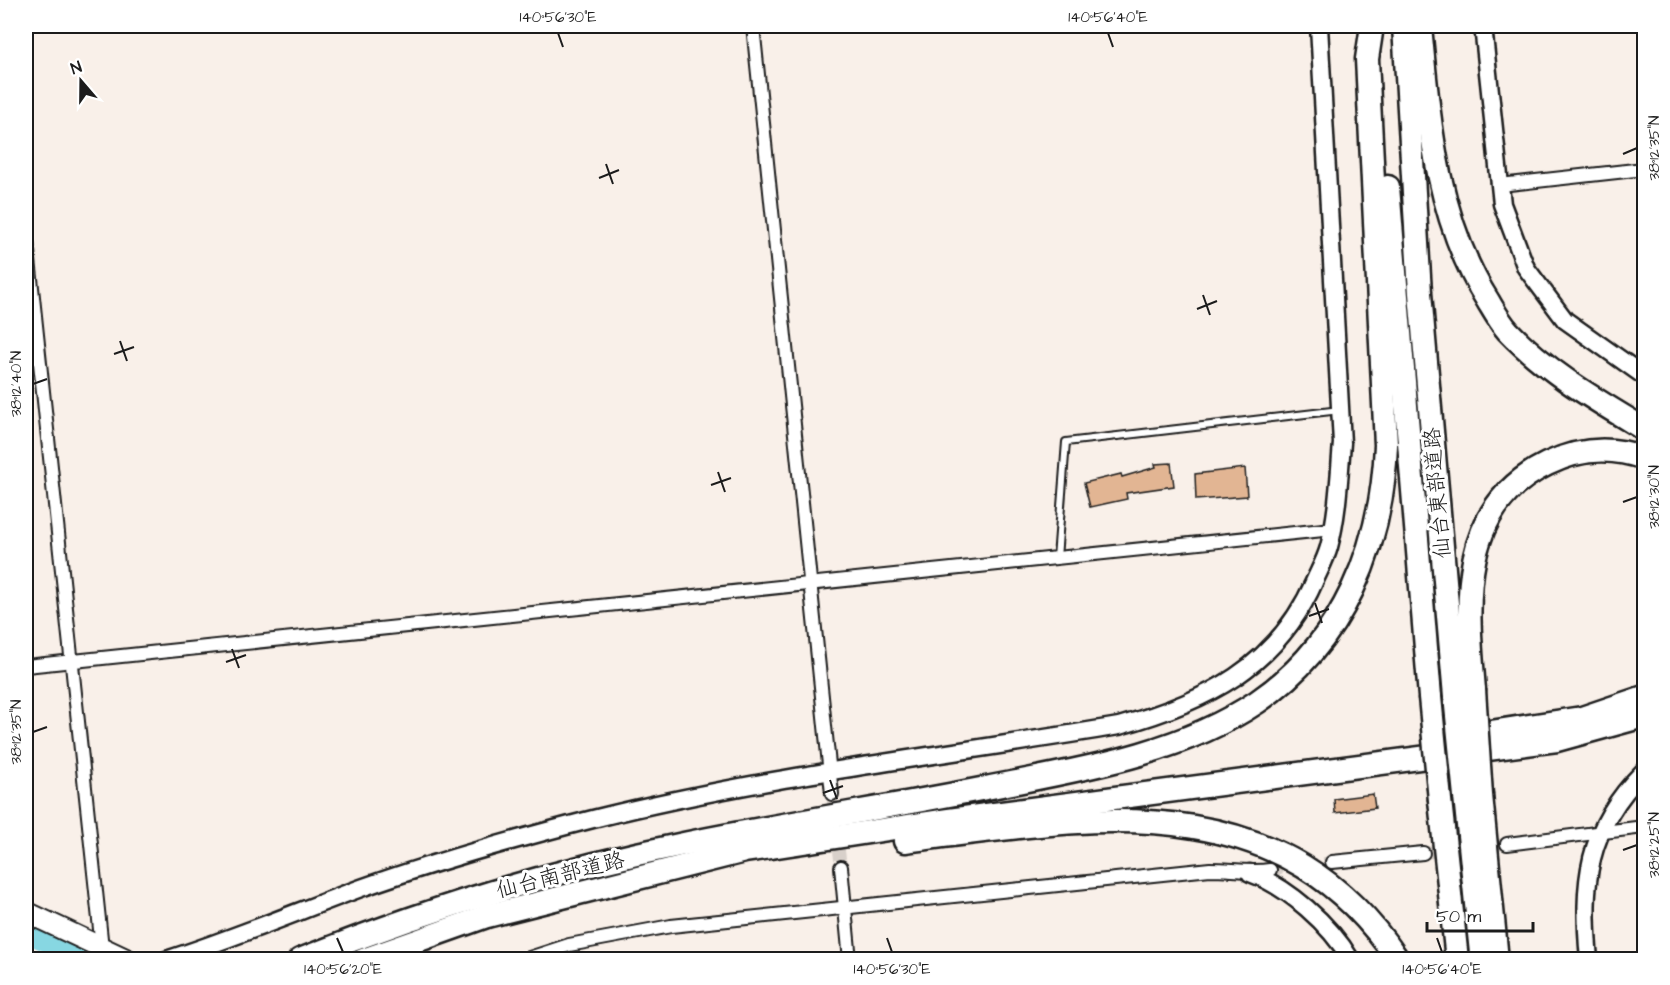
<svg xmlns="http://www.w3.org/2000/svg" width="1670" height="985" viewBox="0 0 1670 985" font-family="'Architects Daughter','Klee One',sans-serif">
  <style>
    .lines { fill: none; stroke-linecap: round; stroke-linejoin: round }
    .river { stroke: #87d7e2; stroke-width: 26 }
    .building { fill: #e2b593; stroke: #1c1c1c; stroke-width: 1.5 }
    .street-tunnel { stroke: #d8d0ca; stroke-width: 12; stroke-dasharray: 12 6; stroke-linecap: butt }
    .lane-casing { stroke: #1c1c1c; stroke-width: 10 }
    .street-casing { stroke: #1c1c1c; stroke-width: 16 }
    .secondary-casing { stroke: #1c1c1c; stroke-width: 21 }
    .primary-casing { stroke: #1c1c1c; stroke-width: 24 }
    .highway-casing { stroke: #1c1c1c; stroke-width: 27 }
    .lane { stroke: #fff; stroke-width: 6 }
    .street { stroke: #fff; stroke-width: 12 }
    .secondary { stroke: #fff; stroke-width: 16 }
    .primary { stroke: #fff; stroke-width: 20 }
    .highway { stroke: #fff; stroke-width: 22 }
    .highway-bridge-casing { stroke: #1c1c1c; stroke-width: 27; stroke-linecap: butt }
    .highway-bridge { stroke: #fff; stroke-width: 22 }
    .ticks { fill: none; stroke: #1c1c1c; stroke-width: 2 }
    .labels { text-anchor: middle; stroke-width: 6; stroke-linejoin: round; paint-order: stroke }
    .street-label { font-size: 22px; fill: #1c1c1c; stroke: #fff }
    .neatline { fill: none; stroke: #1c1c1c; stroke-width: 2 }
    .ticks-label { font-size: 15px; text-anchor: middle; fill: #1c1c1c }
  </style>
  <rect width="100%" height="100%" fill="#f9f0e9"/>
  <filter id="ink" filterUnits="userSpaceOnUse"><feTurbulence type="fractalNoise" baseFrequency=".0167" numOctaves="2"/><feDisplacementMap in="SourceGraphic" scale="12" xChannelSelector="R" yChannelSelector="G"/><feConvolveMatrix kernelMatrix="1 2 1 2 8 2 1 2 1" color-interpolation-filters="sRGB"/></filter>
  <g filter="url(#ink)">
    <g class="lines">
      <path class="river" d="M 26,929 L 94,960"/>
    </g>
    <g class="building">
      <path d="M 1171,463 L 1174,486 L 1126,493 L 1127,499 L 1090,507 L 1084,483 L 1121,474 L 1122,477 L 1156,467 L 1155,464 Z"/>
      <path d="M 1245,468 L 1247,496 L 1196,500 L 1195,474 Z"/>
      <path d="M 1373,794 L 1375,808 L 1335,813 L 1334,799 Z"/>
    </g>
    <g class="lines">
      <g class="street-tunnel">
        <path d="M 832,794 L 841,867"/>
        <path d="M 1423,853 L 1507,844"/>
        <path d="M 1270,870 L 1332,862"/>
      </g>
      <defs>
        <path id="lane" d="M 1057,558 L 1066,442 L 1340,410"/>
        <g id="street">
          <path d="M 753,26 L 832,794"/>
          <path d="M 1500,185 L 1644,169"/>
          <path d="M 26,231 L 102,948"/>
          <path d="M 26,666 L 1333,529"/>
          <path d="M 1507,844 L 1644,827"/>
          <path d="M 1332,862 L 1423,853"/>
          <path d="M 841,867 L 850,960"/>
          <path d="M 523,960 L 569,945 L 671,926 L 1210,869 C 1231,869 1250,873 1270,870"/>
        </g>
        <g id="secondary">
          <path d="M 1483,26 L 1502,204 L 1526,268 L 1565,320 L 1644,376"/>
          <path d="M 1250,873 C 1288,887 1330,924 1351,960"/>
          <path d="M 166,960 C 232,939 296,912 361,888 C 437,861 515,839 593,819 C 767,775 942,756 1119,726 C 1205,702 1277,668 1315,580 C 1320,569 1326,558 1329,547 C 1338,513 1339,478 1342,443 L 1319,26"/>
          <path d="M 1589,960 C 1582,882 1586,829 1644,771"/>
        </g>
        <path id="primary" d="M 26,912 L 128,960"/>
        <g id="highway">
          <path d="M 1404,26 L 1420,293 L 1455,696"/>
          <path d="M 1420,26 C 1429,120 1436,219 1488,301 C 1494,311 1500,322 1508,331 C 1547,372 1596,400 1644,429"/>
          <path d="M 1388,187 L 1430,697"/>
          <path d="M 1474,690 C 1467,606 1456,508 1547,464 C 1580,448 1611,446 1644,458"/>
          <path d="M 1458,737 L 1582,718 L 1644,697"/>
          <path d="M 1481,795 L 1497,960"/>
          <path d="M 1465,796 L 1481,953"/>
          <path d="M 1440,800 L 1457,960"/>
          <path d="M 905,841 C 1089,818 1278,780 1398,960"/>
          <path d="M 300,960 C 423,911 549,871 679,845 C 781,824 884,808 986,788 C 1077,770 1178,755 1257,702 C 1343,643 1382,547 1386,445 L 1367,59 L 1372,26"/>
          <path d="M 363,960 L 487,916 L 745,851 L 947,820 L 1557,740 L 1644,716"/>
        </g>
      </defs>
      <use href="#lane" class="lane-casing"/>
      <use href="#street" class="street-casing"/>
      <use href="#secondary" class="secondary-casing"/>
      <use href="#primary" class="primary-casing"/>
      <use href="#highway" class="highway-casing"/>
      <use href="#lane" class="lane"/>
      <use href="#street" class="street"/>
      <use href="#secondary" class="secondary"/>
      <use href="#primary" class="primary"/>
      <use href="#highway" class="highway"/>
      <defs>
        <g id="highway-bridge">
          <path d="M 1474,690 L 1481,795"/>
          <path d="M 1455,696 L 1465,796"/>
          <path d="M 1430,697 L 1440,800"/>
        </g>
      </defs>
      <use href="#highway-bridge" class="highway-bridge-casing"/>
      <use href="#highway-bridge" class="highway-bridge"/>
    </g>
  </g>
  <path class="ticks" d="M 558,33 L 563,47M 1108,33 L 1113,47M 1623,154 L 1637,148M 606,164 L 613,184M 599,178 L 619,170M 1203,295 L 1210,315M 1197,309 L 1217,301M 120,341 L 127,361M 114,354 L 134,347M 33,384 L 47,379M 718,472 L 725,492M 711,485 L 731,478M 1623,502 L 1637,497M 1315,603 L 1322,623M 1309,616 L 1329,609M 232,649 L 239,668M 226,662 L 246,655M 33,732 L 47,727M 830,780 L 837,799M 823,793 L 843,786M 1623,850 L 1637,845M 337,938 L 343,952M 887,938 L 892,952M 1437,938 L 1442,952"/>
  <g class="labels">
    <g class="street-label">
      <text transform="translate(1436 493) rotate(-95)" y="8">仙台東部道路</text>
      <text transform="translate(560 874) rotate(-14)" y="8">仙台南部道路</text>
    </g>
  </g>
  <rect width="1670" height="985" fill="none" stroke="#fff" stroke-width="66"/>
  <g transform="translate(81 81) rotate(340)" stroke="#ffffff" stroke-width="4.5" paint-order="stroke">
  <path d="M0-4.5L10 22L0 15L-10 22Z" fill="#1c1c1c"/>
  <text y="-9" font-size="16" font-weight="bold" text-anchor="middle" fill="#1c1c1c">N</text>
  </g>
  <path d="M1427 922v9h106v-9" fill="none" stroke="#1c1c1c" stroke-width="3"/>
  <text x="1436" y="922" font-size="18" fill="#1c1c1c" stroke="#ffffff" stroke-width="4.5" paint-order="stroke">50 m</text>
  <rect x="33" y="33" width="1604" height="919" class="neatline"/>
  <g class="ticks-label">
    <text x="558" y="22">140°56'30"E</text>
    <text x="1108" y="22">140°56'40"E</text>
    <text transform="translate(1654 148) rotate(-90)" y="5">38°12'35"N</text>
    <text transform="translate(16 384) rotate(-90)" y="5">38°12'40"N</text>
    <text transform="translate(1654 497) rotate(-90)" y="5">38°12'30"N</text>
    <text transform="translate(16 732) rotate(-90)" y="5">38°12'35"N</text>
    <text transform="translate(1654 845) rotate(-90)" y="5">38°12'25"N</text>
    <text x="343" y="974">140°56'20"E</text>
    <text x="892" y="974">140°56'30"E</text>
    <text x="1442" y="974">140°56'40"E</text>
  </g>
</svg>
